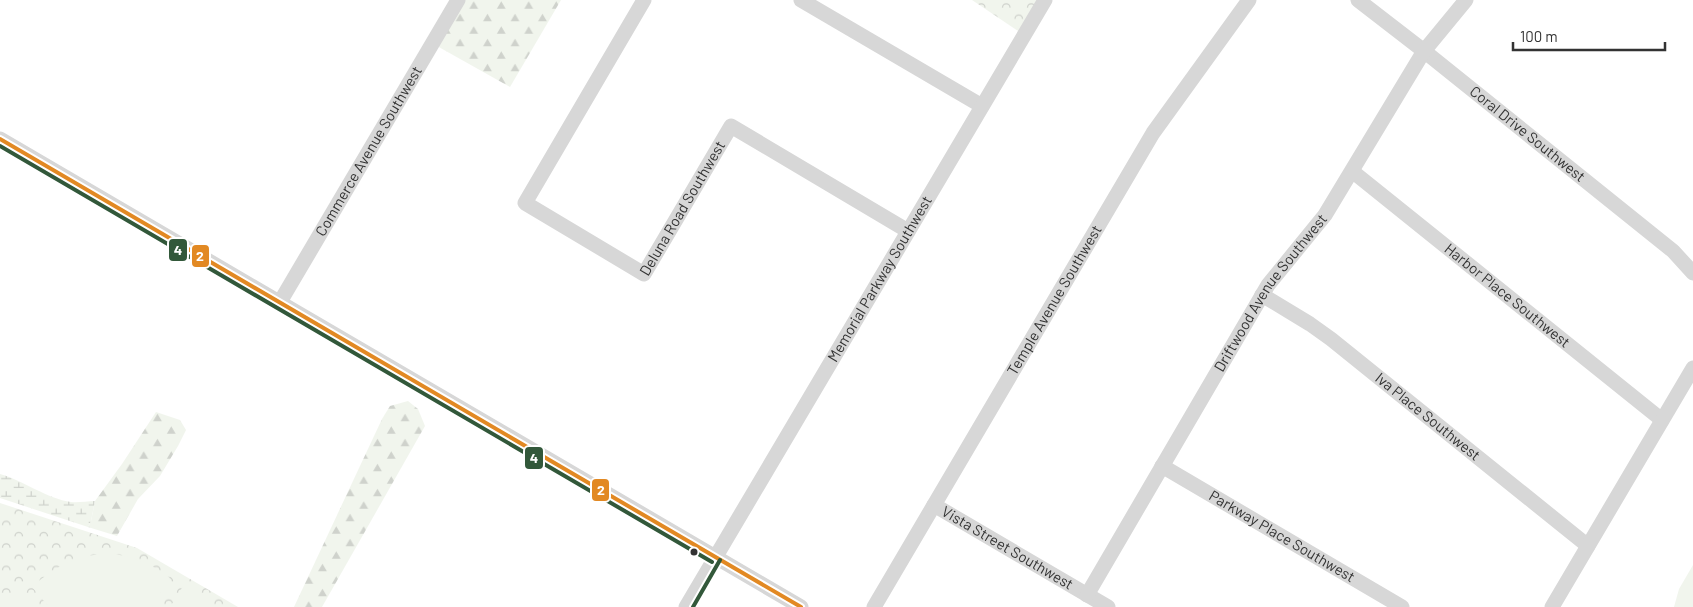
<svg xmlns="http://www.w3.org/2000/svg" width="1693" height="607" viewBox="0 0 1693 607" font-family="Barlow,sans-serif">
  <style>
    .forest { fill: url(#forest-firs) }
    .wetland { fill: url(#wetland-marsh) }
    .park { fill: url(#park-crowns) }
    .garden { fill: #f1f5ed }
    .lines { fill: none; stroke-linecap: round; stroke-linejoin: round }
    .minor { stroke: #d7d7d7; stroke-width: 15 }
    .bus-1-casing { stroke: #fff; stroke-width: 8 }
    .bus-2-casing { stroke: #fff; stroke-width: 8 }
    .bus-1 { stroke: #e28923; stroke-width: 4 }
    .bus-2 { stroke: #32583a; stroke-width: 4 }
    .bus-dot { fill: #333; stroke: #fff; stroke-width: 2 }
    .labels { text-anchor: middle; stroke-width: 5; stroke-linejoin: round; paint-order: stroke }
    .street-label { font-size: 15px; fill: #333; stroke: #fff }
    .line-badge { stroke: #fff; stroke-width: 2 }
    .badge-label { font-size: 14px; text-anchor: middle; font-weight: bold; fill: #fff }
  </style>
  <defs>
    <pattern id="forest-firs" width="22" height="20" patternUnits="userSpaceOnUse" patternTransform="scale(1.25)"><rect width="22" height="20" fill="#f1f5ed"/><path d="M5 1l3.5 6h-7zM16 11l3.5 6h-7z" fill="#cfd2cc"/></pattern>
    <pattern id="wetland-marsh" width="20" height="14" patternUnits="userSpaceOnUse" patternTransform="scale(1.25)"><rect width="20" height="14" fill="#f1f5ed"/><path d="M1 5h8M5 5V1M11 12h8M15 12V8" fill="none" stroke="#cfd2cc"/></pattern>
    <pattern id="park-crowns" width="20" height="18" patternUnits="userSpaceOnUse" patternTransform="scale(1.25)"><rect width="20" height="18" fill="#f1f5ed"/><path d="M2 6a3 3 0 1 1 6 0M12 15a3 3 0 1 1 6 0" fill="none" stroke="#cfd2cc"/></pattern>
  </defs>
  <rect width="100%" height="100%" fill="#fff"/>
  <g class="forest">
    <path d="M 464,0 L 561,0 L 510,87 L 437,46 Z"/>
    <path d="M 408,401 L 418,409 L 425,426 L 322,607 L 294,607 L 382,419 L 390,406 Z"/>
    <path d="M 156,412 L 180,420 L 186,430 L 178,446 L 160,476 L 138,499 L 117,536 L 88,527 L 91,521 L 95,501 L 122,464 Z"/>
  </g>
  <path class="wetland" d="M 0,474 C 22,480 48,499 71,502 C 78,503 87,501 95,501 L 91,521 L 88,527 L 0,498 Z"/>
  <g class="park">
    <path d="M 972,0 L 1045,0 L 1024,35 Z"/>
    <path d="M 0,503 L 137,548 L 238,607 L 0,607 Z"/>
  </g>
  <g class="garden">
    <path d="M 109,553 C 133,557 151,563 170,578 L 152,607 L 49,607 L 32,587 C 56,565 77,556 109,553 Z"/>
    <path d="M 1693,565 L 1693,607 L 1674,607 L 1679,589 Z"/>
    <path d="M 183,586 L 197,593 L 214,607 L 170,607 Z"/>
    <path d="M 20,591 L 33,607 L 0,607 Z"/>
  </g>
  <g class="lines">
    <g class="minor">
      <path id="s1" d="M 644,0 L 525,203 L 644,274 L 731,126 L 908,231"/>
      <path d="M 801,0 L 982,106"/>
      <path id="s2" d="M 1358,0 L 1424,51 L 1673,251 L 1693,273"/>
      <path d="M 0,139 L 801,607"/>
      <path id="s3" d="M 1352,171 L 1662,420"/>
      <path id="s4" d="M 1262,295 L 1310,324 L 1331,339 L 1588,546"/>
      <path id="s5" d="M 280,302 L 458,0"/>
      <path id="s6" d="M 1162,466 L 1402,607"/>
      <path id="s7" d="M 934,505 L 1108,607"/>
      <path id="s8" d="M 1087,595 L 1268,285 L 1325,215 L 1424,51 L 1466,0"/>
      <path id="s9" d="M 686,607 L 1045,0"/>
      <path id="s10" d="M 874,607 L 1153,133 L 1249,0"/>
      <path d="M 1552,607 L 1693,368"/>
    </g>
    <defs>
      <path id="bus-1" d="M 0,139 L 801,607"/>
      <g id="bus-2">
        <path d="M 0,146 L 712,562"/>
        <path d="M 693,607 L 720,560"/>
      </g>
    </defs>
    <use href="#bus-1" class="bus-1-casing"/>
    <use href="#bus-2" class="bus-2-casing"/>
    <use href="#bus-1" class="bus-1"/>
    <use href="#bus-2" class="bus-2"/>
  </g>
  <circle class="bus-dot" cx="694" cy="552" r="4.5"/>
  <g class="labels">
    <g class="street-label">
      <text dy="5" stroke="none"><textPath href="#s2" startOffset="216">Coral Drive Southwest</textPath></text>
      <text dy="5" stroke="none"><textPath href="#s5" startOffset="175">Commerce Avenue Southwest</textPath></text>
      <text dy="5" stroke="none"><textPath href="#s1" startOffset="450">Deluna Road Southwest</textPath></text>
      <text dy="5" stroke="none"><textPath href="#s9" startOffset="381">Memorial Parkway Southwest</textPath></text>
      <text dy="5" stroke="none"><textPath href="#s8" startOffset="354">Driftwood Avenue Southwest</textPath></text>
      <text dy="5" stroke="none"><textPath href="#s3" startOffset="199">Harbor Place Southwest</textPath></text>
      <text dy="5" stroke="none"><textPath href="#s10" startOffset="356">Temple Avenue Southwest</textPath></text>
      <text dy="5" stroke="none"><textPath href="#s4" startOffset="206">Iva Place Southwest</textPath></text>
      <text dy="5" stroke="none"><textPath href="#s6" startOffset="139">Parkway Place Southwest</textPath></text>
      <text dy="5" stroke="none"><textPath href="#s7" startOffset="85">Vista Street Southwest</textPath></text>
    </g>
  </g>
  <g class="line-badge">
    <rect x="168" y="238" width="20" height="24" rx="5" fill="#32583a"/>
    <rect x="191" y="244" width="19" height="24" rx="5" fill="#e28923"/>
    <rect x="524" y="446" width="20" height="24" rx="5" fill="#32583a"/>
    <rect x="591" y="478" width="19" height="24" rx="5" fill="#e28923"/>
  </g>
  <g class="badge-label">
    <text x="178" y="255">4</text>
    <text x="200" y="261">2</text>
    <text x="534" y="463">4</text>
    <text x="601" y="495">2</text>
  </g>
  <path d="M1513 42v8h152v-8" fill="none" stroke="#333333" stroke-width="2.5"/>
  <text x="1520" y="42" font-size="15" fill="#333333" stroke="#ffffff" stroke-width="4" paint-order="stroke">100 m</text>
</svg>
